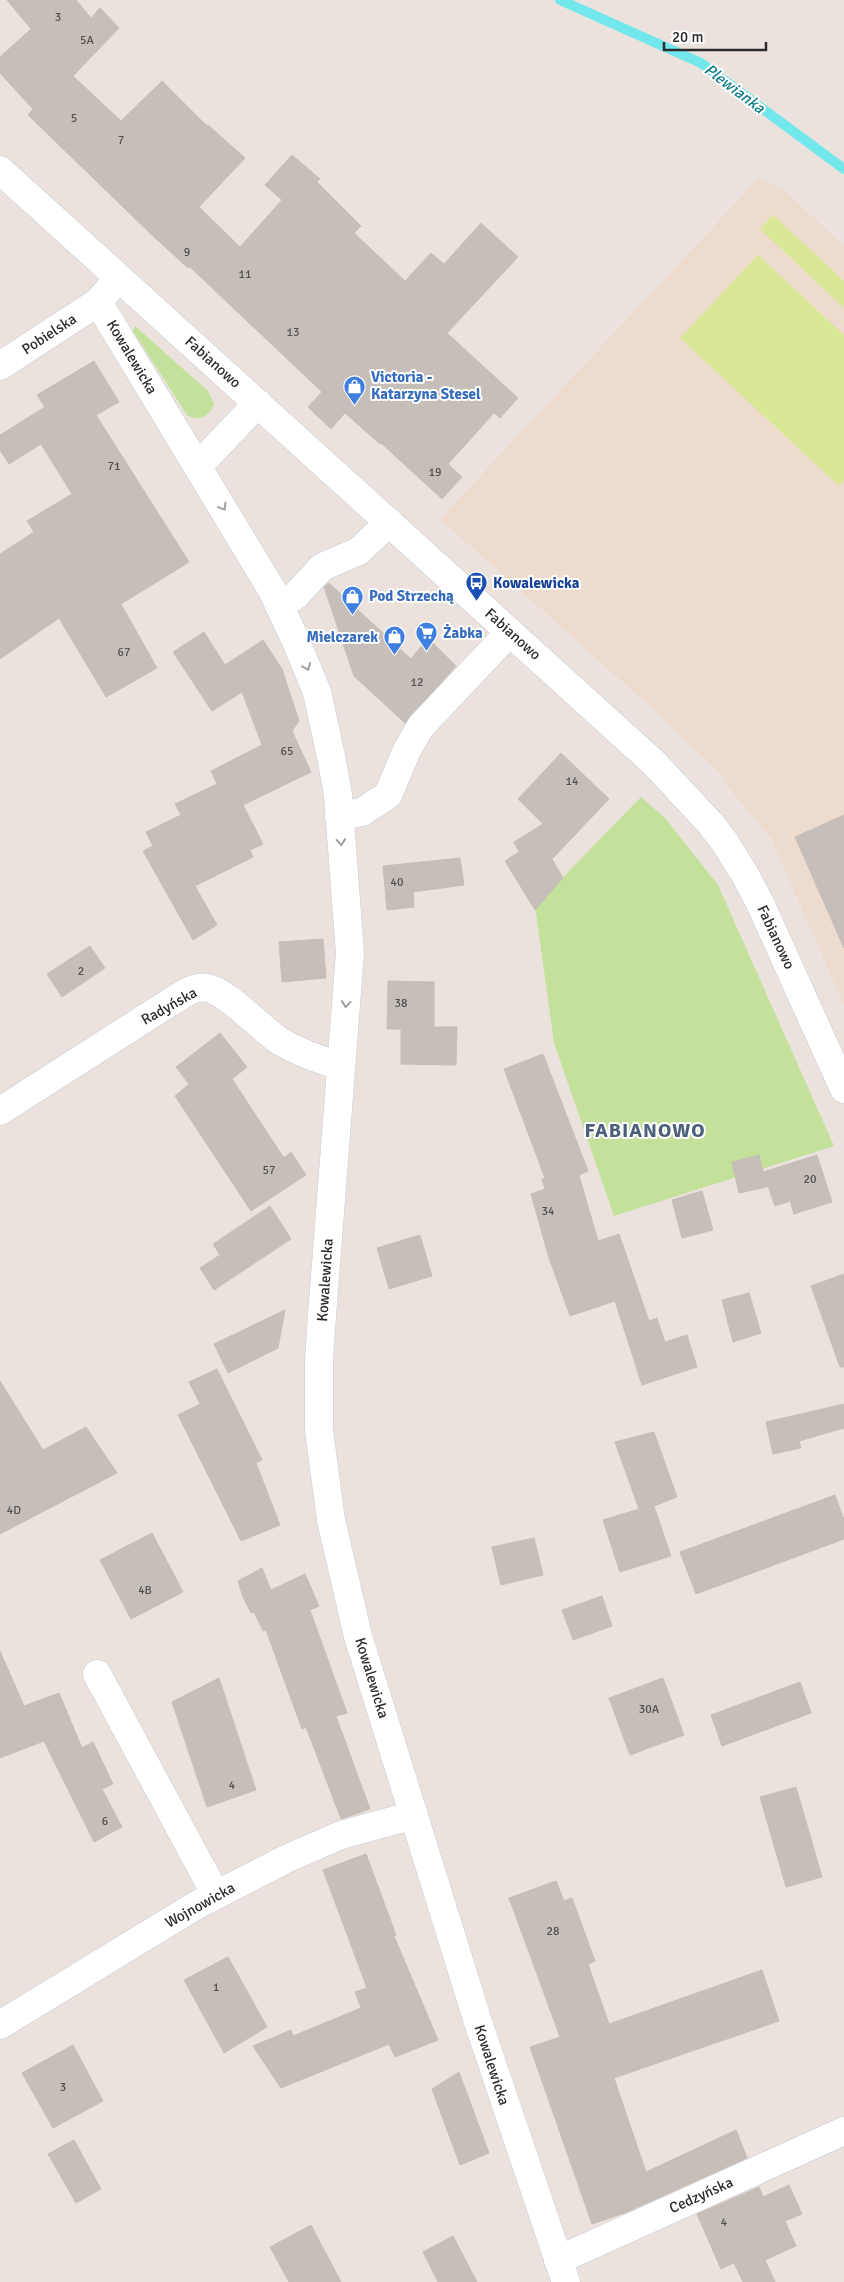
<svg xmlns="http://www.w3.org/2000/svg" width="844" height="2282" viewBox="0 0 844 2282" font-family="Signika,sans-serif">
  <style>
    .education { fill: #eddbcd }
    .green { fill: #c4e19b }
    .pitch { fill: #d9e897 }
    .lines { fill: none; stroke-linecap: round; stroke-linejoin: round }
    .stream { stroke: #73e8ec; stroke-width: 10 }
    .building { fill: #c5beb9; stroke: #c8beb7 }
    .minor-casing { stroke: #c6ccd4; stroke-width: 29 }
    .minor { stroke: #fff; stroke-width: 28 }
    .oneway { stroke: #a0a0a0 }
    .labels { text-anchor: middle; stroke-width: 4; stroke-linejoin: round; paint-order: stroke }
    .number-label { font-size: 12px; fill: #52504e }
    .street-label { font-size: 15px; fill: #2b2b2b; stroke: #fff }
    .shop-label { font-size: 15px; font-weight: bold; fill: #366cbe; stroke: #fff; text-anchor: start }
    .transit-label { font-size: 15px; font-weight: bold; fill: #164399; stroke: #fff; text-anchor: start }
    .water-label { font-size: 16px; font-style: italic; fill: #117e8b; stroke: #fff }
    .district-label { font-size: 20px; font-weight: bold; letter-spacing: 1px; fill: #4c5f7b; stroke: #fff }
  </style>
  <rect width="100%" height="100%" fill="#ece2dd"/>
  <path class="education" d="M 759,178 L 785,191 L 844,246 L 844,1005 L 771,838 L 723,781 L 725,778 L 653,709 L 440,519 Z"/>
  <g class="green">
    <path d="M 135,326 L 208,391 L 214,404 C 209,417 199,422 187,415 L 133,331 Z"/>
    <path d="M 641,797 L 665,818 L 718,885 L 834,1146 L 614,1216 L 554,1043 L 535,906 Z"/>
  </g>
  <g class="pitch">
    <path d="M 773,215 L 844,281 L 844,308 L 760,229 Z"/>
    <path d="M 758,255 L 844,335 L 844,480 L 839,486 L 680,338 Z"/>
  </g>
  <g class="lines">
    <path class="stream" d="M 560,0 L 701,63 L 844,169"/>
  </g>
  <g class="building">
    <path d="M 7,0 L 76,0 L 91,18 L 100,8 L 119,28 L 73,76 L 121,121 L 162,81 L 207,126 L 208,125 L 245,158 L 199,207 L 240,247 L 282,200 L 265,185 L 292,155 L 320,179 L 317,182 L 361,226 L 354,233 L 405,281 L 431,253 L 444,264 L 481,223 L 518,257 L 447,333 L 518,398 L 500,418 L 494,413 L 448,464 L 462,477 L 442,499 L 381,443 L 380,444 L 345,413 L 331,429 L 308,407 L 322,392 L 190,267 L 188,268 L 153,236 L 28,115 L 33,109 L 0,73 L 0,57 L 31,29 Z"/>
    <path d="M 94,361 L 119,402 L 96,415 L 189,562 L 121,604 L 157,668 L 106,697 L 59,618 L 0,659 L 0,554 L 34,532 L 27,521 L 72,494 L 41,444 L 9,464 L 0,450 L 0,435 L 45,407 L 37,395 Z"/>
    <path d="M 329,583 L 411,659 L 428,638 L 456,666 L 405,723 L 354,676 L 324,587 Z"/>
    <path d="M 204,632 L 225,665 L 263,640 L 282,669 L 299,721 L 292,731 L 311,772 L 243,805 L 263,844 L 250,850 L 253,857 L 195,886 L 217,925 L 193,940 L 143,851 L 153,846 L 146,832 L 181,815 L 175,804 L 217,784 L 211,771 L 262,745 L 242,692 L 212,711 L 173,652 Z"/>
    <path d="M 561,753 L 609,799 L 552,859 L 563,878 L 535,910 L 505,861 L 519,852 L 514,842 L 543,824 L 518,799 Z"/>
    <path d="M 844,815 L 844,948 L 795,837 Z"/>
    <path d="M 460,858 L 464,885 L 413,892 L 414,907 L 387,910 L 383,866 Z"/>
    <path d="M 323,939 L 326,978 L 282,982 L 279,942 Z"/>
    <path d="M 90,946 L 105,968 L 62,997 L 47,974 Z"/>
    <path d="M 388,981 L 434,982 L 434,1027 L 457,1027 L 456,1065 L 401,1064 L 401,1029 L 387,1029 Z"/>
    <path d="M 220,1033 L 247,1067 L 232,1079 L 284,1158 L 291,1152 L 306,1175 L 251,1211 L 175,1096 L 189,1084 L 176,1067 Z"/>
    <path d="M 543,1054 L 588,1171 L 579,1175 L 598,1241 L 619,1234 L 649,1321 L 657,1318 L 665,1342 L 687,1335 L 697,1367 L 642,1385 L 615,1301 L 570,1316 L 549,1258 L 531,1194 L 545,1189 L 542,1179 L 545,1178 L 504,1069 Z"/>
    <path d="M 759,1155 L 767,1187 L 739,1193 L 732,1162 Z"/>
    <path d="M 817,1155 L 832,1202 L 794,1214 L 790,1201 L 775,1206 L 763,1172 Z"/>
    <path d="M 702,1191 L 713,1230 L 682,1238 L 672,1200 Z"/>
    <path d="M 270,1206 L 291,1239 L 214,1290 L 200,1268 L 220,1255 L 213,1244 Z"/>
    <path d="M 420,1235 L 432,1276 L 389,1289 L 377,1248 Z"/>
    <path d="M 844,1274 L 844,1367 L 840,1367 L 811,1286 Z"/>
    <path d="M 749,1293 L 761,1333 L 733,1342 L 722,1300 Z"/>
    <path d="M 285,1310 L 278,1348 L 228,1373 L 214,1344 Z"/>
    <path d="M 217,1369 L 262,1460 L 256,1463 L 280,1525 L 241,1541 L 178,1415 L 200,1404 L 189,1382 Z"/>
    <path d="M 0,1381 L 43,1450 L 86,1427 L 117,1473 L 0,1534 Z"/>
    <path d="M 844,1404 L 844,1428 L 799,1441 L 801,1448 L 773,1454 L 766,1422 Z"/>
    <path d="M 654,1432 L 677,1497 L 654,1506 L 671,1556 L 620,1572 L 603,1520 L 639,1509 L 615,1442 Z"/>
    <path d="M 835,1495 L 844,1520 L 844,1539 L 696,1594 L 680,1552 Z"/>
    <path d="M 152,1533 L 183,1592 L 131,1619 L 100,1560 Z"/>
    <path d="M 534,1538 L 543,1575 L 501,1585 L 492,1547 Z"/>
    <path d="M 262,1568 L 271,1590 L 305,1574 L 319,1606 L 310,1610 L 347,1713 L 336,1716 L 370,1809 L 341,1819 L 306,1727 L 302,1729 L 266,1630 L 263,1631 L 254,1612 L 251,1613 L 243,1597 L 238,1581 Z"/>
    <path d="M 602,1596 L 612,1626 L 573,1640 L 562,1610 Z"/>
    <path d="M 0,1651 L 24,1706 L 59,1693 L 82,1748 L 93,1742 L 113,1784 L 102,1789 L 122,1827 L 94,1842 L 44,1741 L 0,1758 Z"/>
    <path d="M 219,1678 L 256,1790 L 207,1807 L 172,1702 Z"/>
    <path d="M 663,1678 L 684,1735 L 630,1755 L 609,1698 Z"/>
    <path d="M 800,1682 L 811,1713 L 722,1746 L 711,1715 Z"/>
    <path d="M 796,1787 L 822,1877 L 786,1887 L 760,1797 Z"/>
    <path d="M 366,1854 L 396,1935 L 394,1936 L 438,2040 L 395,2057 L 389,2044 L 281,2088 L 253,2046 L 291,2030 L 293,2036 L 361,2008 L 355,1992 L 367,1988 L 323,1870 Z"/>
    <path d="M 556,1881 L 564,1901 L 572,1898 L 595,1961 L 588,1964 L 609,2024 L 762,1970 L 779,2021 L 614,2078 L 646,2172 L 736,2130 L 747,2158 L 627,2212 L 592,2224 L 530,2047 L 560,2037 L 509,1898 Z"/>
    <path d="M 228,1957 L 267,2027 L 224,2053 L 184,1980 Z"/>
    <path d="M 73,2045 L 103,2101 L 53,2128 L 22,2073 Z"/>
    <path d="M 459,2072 L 489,2153 L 460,2165 L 432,2089 Z"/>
    <path d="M 74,2140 L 101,2189 L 76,2203 L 48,2154 Z"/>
    <path d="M 789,2185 L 802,2214 L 785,2221 L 796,2246 L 765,2260 L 775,2282 L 743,2282 L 734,2263 L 721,2269 L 697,2214 L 759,2187 L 763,2197 Z"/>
    <path d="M 311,2225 L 341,2282 L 289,2282 L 270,2247 Z"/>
    <path d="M 453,2236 L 477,2282 L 438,2282 L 423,2252 Z"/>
  </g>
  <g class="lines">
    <defs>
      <g id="minor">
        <path d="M 0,170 L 653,762 L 709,822 L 724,841 L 744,873 L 760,903 L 844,1089"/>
        <path d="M 98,302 L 272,590 L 295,639 L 317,692 L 332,761 L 338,795 L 350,953 L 322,1316 L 319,1359 L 319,1430 L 331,1520 L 358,1636 L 478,2022 L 566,2282"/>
        <path d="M 0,366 L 98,302 L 110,288"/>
        <path d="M 198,466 L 258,403"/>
        <path d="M 279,605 L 295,596 L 322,567 L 359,551 L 389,522"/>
        <path d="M 339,816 L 362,812 L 388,795 L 407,750 L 421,726 L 510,632"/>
        <path d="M 0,1111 L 169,1003 C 180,997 193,985 207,988 C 227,991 262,1030 281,1042 C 300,1053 320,1060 341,1066"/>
        <path d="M 97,1674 L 216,1895"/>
        <path d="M 0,2025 L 195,1906 L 286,1859 L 341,1835 L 414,1815"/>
        <path d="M 558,2260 L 844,2131"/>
      </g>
    </defs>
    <use href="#minor" class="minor-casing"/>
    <use href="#minor" class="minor"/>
  </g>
  <defs><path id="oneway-chevron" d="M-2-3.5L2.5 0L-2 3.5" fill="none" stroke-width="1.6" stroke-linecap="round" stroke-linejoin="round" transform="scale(1.25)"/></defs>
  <g class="oneway">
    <use href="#oneway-chevron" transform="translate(223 507) rotate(59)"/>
    <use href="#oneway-chevron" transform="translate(307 667) rotate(68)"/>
    <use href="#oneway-chevron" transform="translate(341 842) rotate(85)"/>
    <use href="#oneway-chevron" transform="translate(346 1004) rotate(95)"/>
  </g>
  <defs>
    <symbol id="shop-pin" viewBox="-11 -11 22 30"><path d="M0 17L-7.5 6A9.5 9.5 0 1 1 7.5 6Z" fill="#3f7fe0" stroke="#fff"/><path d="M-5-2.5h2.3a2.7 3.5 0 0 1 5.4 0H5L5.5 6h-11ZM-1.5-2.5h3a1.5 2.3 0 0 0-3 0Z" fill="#fff"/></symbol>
    <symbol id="bus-pin" viewBox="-11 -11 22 30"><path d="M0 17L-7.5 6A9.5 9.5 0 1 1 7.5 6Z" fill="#1a4fb4" stroke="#fff"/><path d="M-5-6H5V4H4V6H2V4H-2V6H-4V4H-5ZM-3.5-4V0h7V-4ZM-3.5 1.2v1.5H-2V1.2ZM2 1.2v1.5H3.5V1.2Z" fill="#fff"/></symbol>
    <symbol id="supermarket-pin" viewBox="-11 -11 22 30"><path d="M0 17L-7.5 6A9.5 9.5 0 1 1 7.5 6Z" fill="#3f7fe0" stroke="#fff"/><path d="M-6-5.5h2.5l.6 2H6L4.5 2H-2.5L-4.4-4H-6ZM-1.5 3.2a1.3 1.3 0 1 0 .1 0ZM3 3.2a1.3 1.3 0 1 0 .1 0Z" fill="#fff"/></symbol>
  </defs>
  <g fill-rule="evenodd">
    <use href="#shop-pin" x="342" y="374" width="25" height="34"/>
    <use href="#bus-pin" x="464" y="570" width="25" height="34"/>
    <use href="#shop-pin" x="340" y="584" width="25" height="34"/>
    <use href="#supermarket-pin" x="414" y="620" width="25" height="34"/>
    <use href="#shop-pin" x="382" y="624" width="25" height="34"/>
  </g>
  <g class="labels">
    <g class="number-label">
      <text x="58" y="21">3</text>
      <text x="87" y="44">5A</text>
      <text x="74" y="122">5</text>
      <text x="121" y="144">7</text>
      <text x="187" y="256">9</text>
      <text x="245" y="278">11</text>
      <text x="293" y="336">13</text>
      <text x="114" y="470">71</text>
      <text x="435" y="476">19</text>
      <text x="124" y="656">67</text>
      <text x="417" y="686">12</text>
      <text x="287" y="755">65</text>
      <text x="572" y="785">14</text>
      <text x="397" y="886">40</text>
      <text x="81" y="975">2</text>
      <text x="401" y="1007">38</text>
      <text x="269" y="1174">57</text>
      <text x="810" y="1183">20</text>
      <text x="548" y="1215">34</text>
      <text x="14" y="1514">4D</text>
      <text x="145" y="1594">4B</text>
      <text x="649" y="1713">30A</text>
      <text x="232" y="1789">4</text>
      <text x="105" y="1825">6</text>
      <text x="553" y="1935">28</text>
      <text x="216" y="1991">1</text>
      <text x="63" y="2091">3</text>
      <text x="724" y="2226">4</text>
    </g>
    <g class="street-label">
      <text transform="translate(49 334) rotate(-33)" y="5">Pobielska</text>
      <text transform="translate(132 357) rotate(59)" y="5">Kowalewicka</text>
      <text transform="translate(213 362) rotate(42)" y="5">Fabianowo</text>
      <text transform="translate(513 634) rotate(42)" y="5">Fabianowo</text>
      <text transform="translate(776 937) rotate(65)" y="5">Fabianowo</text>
      <text transform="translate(169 1006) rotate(-29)" y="5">Radyńska</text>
      <text transform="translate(325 1280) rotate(-86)" y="5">Kowalewicka</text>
      <text transform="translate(372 1678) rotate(73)" y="5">Kowalewicka</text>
      <text transform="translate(200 1905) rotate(-29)" y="5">Wojnowicka</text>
      <text transform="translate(492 2065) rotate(72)" y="5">Kowalewicka</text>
      <text transform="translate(701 2195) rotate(-24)" y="5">Cedzyńska</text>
    </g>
    <g class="shop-label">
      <text x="371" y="382">Victoria -<tspan x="371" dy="17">Katarzyna Stesel</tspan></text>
      <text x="369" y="601">Pod Strzechą</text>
      <text x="443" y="638">Żabka</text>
      <text x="378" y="642" text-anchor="end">Mielczarek</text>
    </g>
    <g class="transit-label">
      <text x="493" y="588">Kowalewicka</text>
    </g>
    <g class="water-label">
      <text transform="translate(735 88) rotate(37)" y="6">Plewianka</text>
    </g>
    <g class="district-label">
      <text x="645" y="1137">FABIANOWO</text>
    </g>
  </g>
  <path d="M664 42v8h102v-8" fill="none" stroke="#2b2b2b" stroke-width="2.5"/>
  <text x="672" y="42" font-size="15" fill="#2b2b2b" stroke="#ffffff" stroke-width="4" paint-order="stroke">20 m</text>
</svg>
